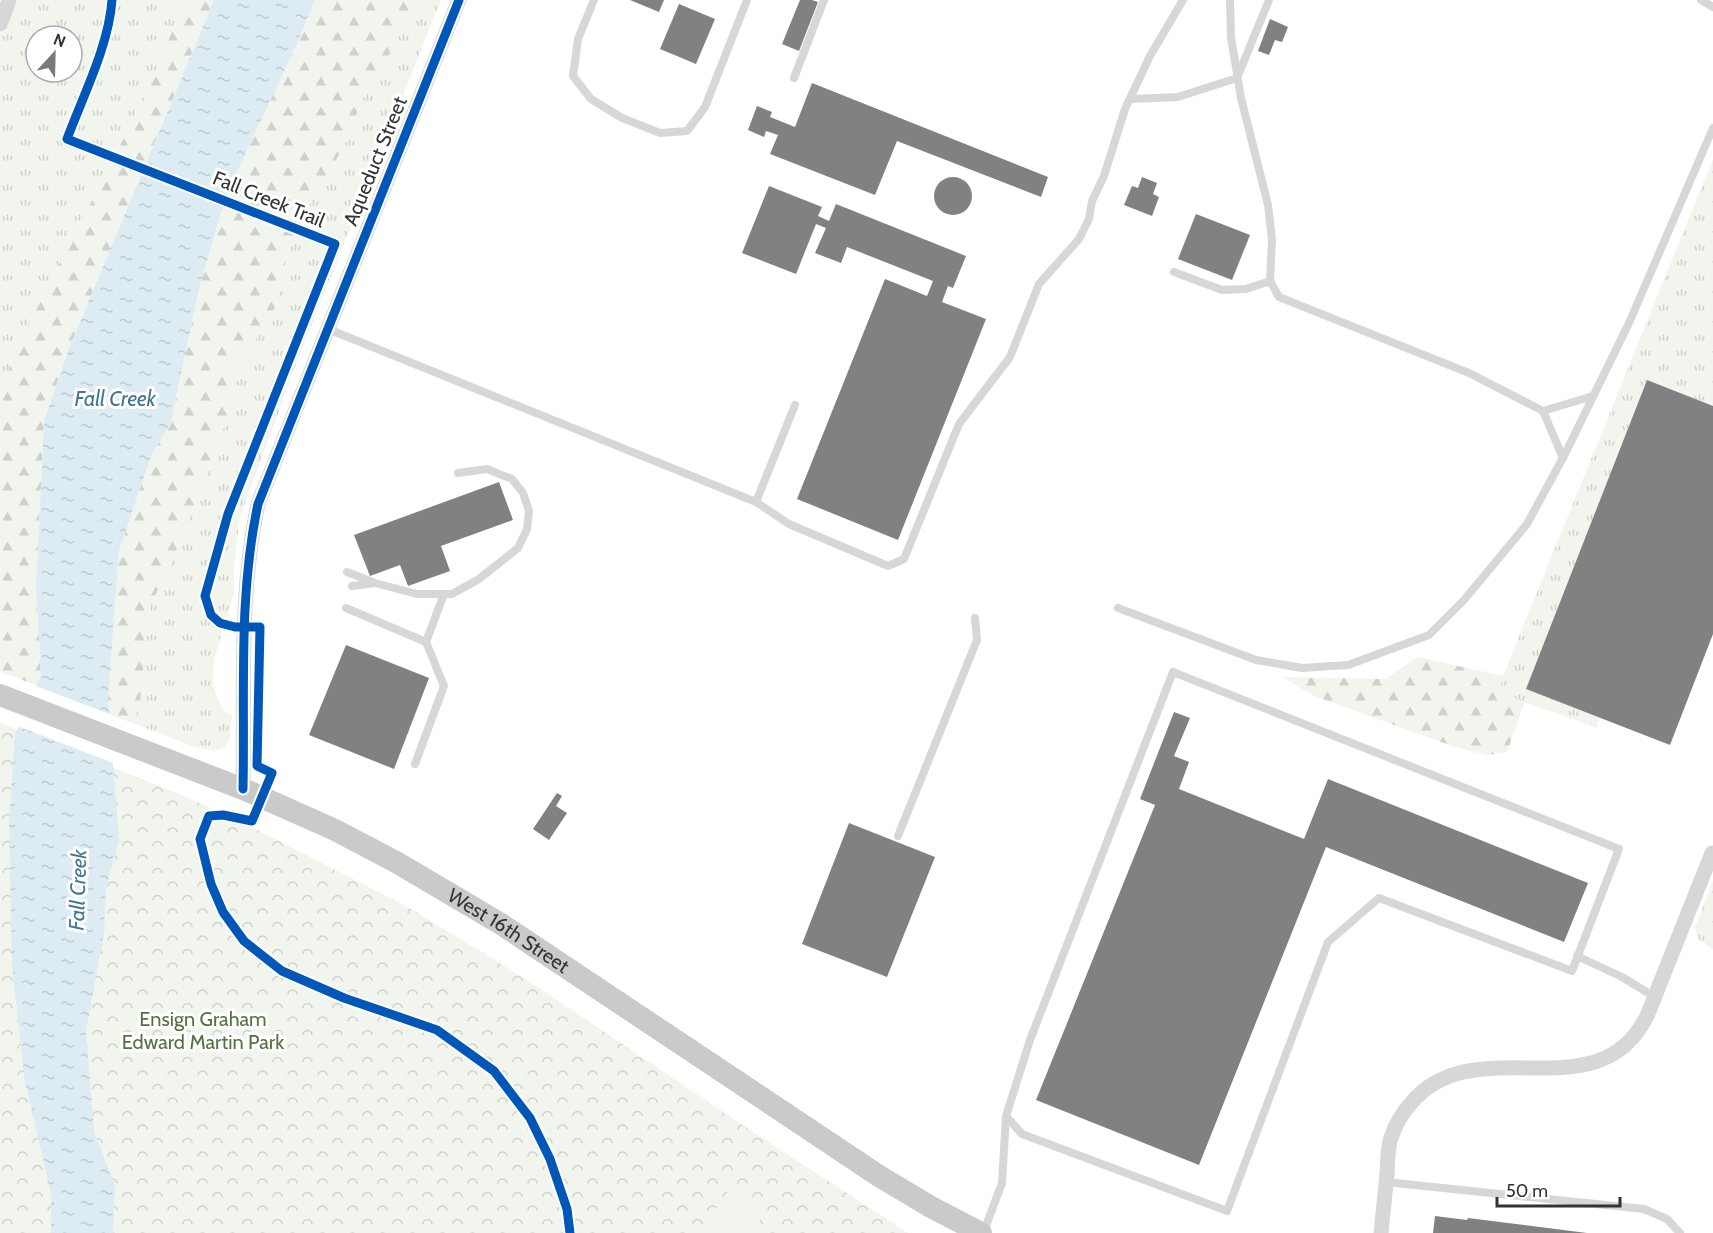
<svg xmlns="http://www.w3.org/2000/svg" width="1713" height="1233" viewBox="0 0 1713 1233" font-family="Cabin,sans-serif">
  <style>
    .grass { fill: url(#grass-tufts); fill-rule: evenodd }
    .forest { fill: url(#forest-firs) }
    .park { fill: url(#park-crowns) }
    .pitch { fill: #f1f5ed }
    .water { fill: url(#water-ripples) }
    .pier { fill: #fff }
    .building { fill: #818181 }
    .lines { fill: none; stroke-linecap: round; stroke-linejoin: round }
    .lane { stroke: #d7d7d7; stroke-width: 8 }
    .street { stroke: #d7d7d7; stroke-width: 15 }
    .primary { stroke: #cacaca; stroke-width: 22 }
    .cycleway-casing { stroke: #fff; stroke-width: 13 }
    .cycleway { stroke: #0057b8; stroke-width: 9 }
    .labels { text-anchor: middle; stroke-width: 6; stroke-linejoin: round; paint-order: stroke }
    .street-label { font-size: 20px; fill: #333; stroke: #fff }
    .park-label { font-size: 20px; fill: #56703f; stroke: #fff }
    .water-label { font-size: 21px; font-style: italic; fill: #3f7597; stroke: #fff }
  </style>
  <defs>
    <pattern id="grass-tufts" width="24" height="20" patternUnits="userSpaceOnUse" patternTransform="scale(1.5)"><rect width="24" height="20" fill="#f1f5ed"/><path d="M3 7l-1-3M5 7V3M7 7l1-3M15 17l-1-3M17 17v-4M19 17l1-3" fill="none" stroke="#cfd2cc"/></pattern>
    <pattern id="forest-firs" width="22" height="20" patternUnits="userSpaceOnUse" patternTransform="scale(1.5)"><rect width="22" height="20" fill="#f1f5ed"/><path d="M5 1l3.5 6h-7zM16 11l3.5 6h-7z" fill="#cfd2cc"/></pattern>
    <pattern id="park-crowns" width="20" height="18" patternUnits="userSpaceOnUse" patternTransform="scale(1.5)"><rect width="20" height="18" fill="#f1f5ed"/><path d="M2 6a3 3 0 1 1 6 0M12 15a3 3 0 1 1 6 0" fill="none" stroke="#cfd2cc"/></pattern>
    <pattern id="water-ripples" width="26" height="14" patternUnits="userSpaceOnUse" patternTransform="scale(1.5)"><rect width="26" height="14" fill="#ddebf3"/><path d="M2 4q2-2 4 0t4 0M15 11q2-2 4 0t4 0" fill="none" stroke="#becad1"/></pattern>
  </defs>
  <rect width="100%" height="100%" fill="#fff"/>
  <g class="grass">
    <path d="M 13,0 L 185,0 L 160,61 L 125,136 L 14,353 L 0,395 L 0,35 ZM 36,36 L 72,36 L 72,72 L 36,72 Z"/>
    <path d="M 420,0 L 441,0 L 297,362 L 240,517 L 234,566 L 234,594 L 214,659 L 213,680 L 216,695 L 224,711 L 232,716 L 230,739 L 225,747 L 214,751 L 192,746 L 133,723 L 140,705 L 145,642 L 151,604 L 174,557 L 234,401 L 226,372 L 233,362 L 246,355 L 276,306 L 287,255 L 309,205 L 343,148 L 363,98 Z"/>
    <path d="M 1713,159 L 1713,406 L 1646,381 L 1526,689 L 1600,718 L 1596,727 L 1498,693 L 1503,676 Z"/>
    <path d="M 1713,881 L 1713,950 L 1697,938 L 1695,927 Z"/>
  </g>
  <g class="forest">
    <path d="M 185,0 L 214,0 L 70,346 L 44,420 L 36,589 L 41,674 L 36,685 L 0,672 L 0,395 L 14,353 L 125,136 L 160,61 Z"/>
    <path d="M 315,0 L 420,0 L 363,98 L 343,148 L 309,205 L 287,255 L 276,306 L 246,355 L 233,362 L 226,372 L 234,401 L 174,557 L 151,604 L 145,642 L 140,705 L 133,723 L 109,715 L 108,699 L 119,551 L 151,456 L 171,422 L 198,293 L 219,219 L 236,174 L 295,48 Z"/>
    <path d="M 1418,657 L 1503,676 L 1499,693 L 1525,701 L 1507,752 L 1487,755 L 1455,747 L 1314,696 L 1282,677 L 1385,679 Z"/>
  </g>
  <path class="park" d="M 0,723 L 172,791 L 238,820 L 406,906 L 527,980 L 750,1130 L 908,1233 L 0,1233 Z"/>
  <path class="pitch" d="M 729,1190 L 764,1214 L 755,1228 L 762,1233 L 699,1233 Z"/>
  <path class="water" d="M 214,0 L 315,0 L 295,48 L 236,174 L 219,219 L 198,293 L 171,422 L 151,456 L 119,551 L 108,699 L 119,840 L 106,888 L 104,933 L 86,1032 L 94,1132 L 115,1186 L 113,1233 L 51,1233 L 51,1192 L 25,1082 L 12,966 L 9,821 L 15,734 L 41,674 L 36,589 L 44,420 L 70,346 Z"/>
  <path class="pier" d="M 33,685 L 112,715 L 116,764 L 17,726 Z"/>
  <g class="building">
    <path d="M 630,0 L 664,0 L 659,12 Z"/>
    <path d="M 800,0 L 812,0 L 818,2 L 799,51 L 782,44 Z"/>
    <path d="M 679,4 L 715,19 L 696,64 L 660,49 Z"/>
    <path d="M 1270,19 L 1288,27 L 1282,42 L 1275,40 L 1269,55 L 1258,51 Z"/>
    <path d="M 812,83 L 1048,177 L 1041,197 L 897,141 L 875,195 L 770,154 L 778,135 L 766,131 L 764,137 L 748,130 L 757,106 L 772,112 L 770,117 L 795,127 Z"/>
    <path d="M 1142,177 L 1157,183 L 1153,194 L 1159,197 L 1152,216 L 1124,205 L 1132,186 L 1138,188 Z"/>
    <circle cx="953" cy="196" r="19"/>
    <path d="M 769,186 L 822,207 L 818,216 L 829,221 L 836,204 L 966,256 L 953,288 L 948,286 L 942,302 L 986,319 L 898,540 L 797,499 L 885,279 L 927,296 L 933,281 L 847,247 L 841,263 L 815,253 L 826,228 L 816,224 L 796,274 L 742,253 Z"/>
    <path d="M 1196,214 L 1250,235 L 1232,280 L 1178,259 Z"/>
    <path d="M 1647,380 L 1713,406 L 1713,634 L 1670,745 L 1526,689 Z"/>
    <path d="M 499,482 L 513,520 L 441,546 L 450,571 L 408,586 L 400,565 L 370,576 L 354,535 Z"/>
    <path d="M 346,645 L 429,678 L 394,769 L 309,735 Z"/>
    <path d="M 1174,712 L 1190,718 L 1174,756 L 1189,762 L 1179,789 L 1304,839 L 1328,779 L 1588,883 L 1564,942 L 1326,847 L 1199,1165 L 1036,1100 L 1155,805 L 1140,799 Z"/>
    <path d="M 557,793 L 562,796 L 556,806 L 567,813 L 549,840 L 533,829 Z"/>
    <path d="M 849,823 L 935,857 L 887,977 L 802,944 Z"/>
    <path d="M 1435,1216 L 1467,1220 L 1468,1218 L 1587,1233 L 1433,1233 Z"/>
  </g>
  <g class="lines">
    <g class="lane">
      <path d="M 594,0 L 578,39 L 573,76 L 591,99 L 622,118 L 660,133 L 687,131 L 705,107 L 747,0"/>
      <path d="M 1230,0 L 1231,37 L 1241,98 L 1268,205 L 1272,240 L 1270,281"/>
      <path d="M 1701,0 L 1713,7"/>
      <path d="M 794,78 L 824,0"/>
      <path d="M 1130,99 L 1178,97 L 1237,78 L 1269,0"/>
      <path d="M 1174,272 L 1222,290 L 1246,289 L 1270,281 L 1279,297 L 1469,373 L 1543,411"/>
      <path d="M 328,329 L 756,502 L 795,405"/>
      <path d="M 1563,458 L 1543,411 L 1593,396"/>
      <path d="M 756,502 L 789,524 L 888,566 L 904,559 L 959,424 L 1010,357 L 1039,284 L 1079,239 L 1089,219 L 1092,201 L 1104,176 L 1125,109 L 1150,56 L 1183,0"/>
      <path d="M 347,572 L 373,582"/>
      <path d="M 352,586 L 375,583 L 417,594 L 452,594 L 479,579 L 518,548 L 527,529 L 529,511 L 523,493 L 512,479 L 487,469 L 458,473"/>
      <path d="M 346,608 L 426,642 L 444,594"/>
      <path d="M 1118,608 L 1256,660 L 1302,668 L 1348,665 L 1429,635 L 1464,600 L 1527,524 L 1565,454 L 1629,323 L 1713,128"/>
      <path d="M 415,764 L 444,686 L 426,642"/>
      <path d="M 898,836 L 977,640 L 975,618"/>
      <path d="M 1577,956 L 1622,977 L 1655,997"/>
      <path d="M 1386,1182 L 1644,1209 L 1667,1219 L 1680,1233"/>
      <path d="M 984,1231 L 1002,1183 L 1006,1116 L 1030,1040 L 1173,672 L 1619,849 L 1572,971 L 1379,898 L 1328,942 L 1227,1211 L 1022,1134 L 1006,1116"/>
    </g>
    <g class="street">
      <path d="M 0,24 L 9,0"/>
      <path d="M 243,789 C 245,694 238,597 258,504 L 459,0"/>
      <path d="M 1381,1233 C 1383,1213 1385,1194 1387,1174 C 1388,1162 1387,1149 1391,1138 C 1395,1125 1403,1112 1412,1102 C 1477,1027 1598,1115 1647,1016 L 1712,853"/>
    </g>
    <path class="primary" id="s1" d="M 0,695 L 243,789 L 335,830 L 396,862 L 501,924 L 879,1176 L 931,1207 L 981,1233"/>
    <defs>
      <g id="cycleway">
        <path d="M 112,0 C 109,45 83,96 67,139 L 335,244 L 228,514 L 205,596 L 211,615 L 220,623 L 235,627 L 260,627 L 257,766 L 272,773 L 252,821 L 223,815 L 209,816 L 200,839 L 211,884 L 223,912 L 244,941 L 282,971 L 344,998 L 437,1030 L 494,1071 L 530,1118 L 550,1159 L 567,1209 L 570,1233"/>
        <path d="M 243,789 C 245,694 238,597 258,504 L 459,0"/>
      </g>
    </defs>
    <use href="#cycleway" class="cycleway-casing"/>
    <use href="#cycleway" class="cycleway"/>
  </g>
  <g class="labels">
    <g class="street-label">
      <text transform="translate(375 161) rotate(-68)" y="7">Aqueduct Street</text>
      <text transform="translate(269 199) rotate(22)" y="7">Fall Creek Trail</text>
      <text dy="7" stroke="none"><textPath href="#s1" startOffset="562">West 16th Street</textPath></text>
    </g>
    <g class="park-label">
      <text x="203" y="1026">Ensign Graham<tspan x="203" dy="23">Edward Martin Park</tspan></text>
    </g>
    <g class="water-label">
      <text x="115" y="406">Fall Creek</text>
      <text transform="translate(78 890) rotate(-88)" y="7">Fall Creek</text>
    </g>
  </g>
  <g transform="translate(54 54) rotate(22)"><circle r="28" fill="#ffffff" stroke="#adadad" stroke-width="1.5"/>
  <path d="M0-4.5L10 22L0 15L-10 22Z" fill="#7a7a7a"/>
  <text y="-9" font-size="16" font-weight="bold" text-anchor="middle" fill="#333333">N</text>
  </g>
  <path d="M1497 1197v9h123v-9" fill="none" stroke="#333333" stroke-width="3"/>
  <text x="1506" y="1197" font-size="18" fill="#333333" stroke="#ffffff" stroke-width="4.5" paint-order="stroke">50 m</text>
</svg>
